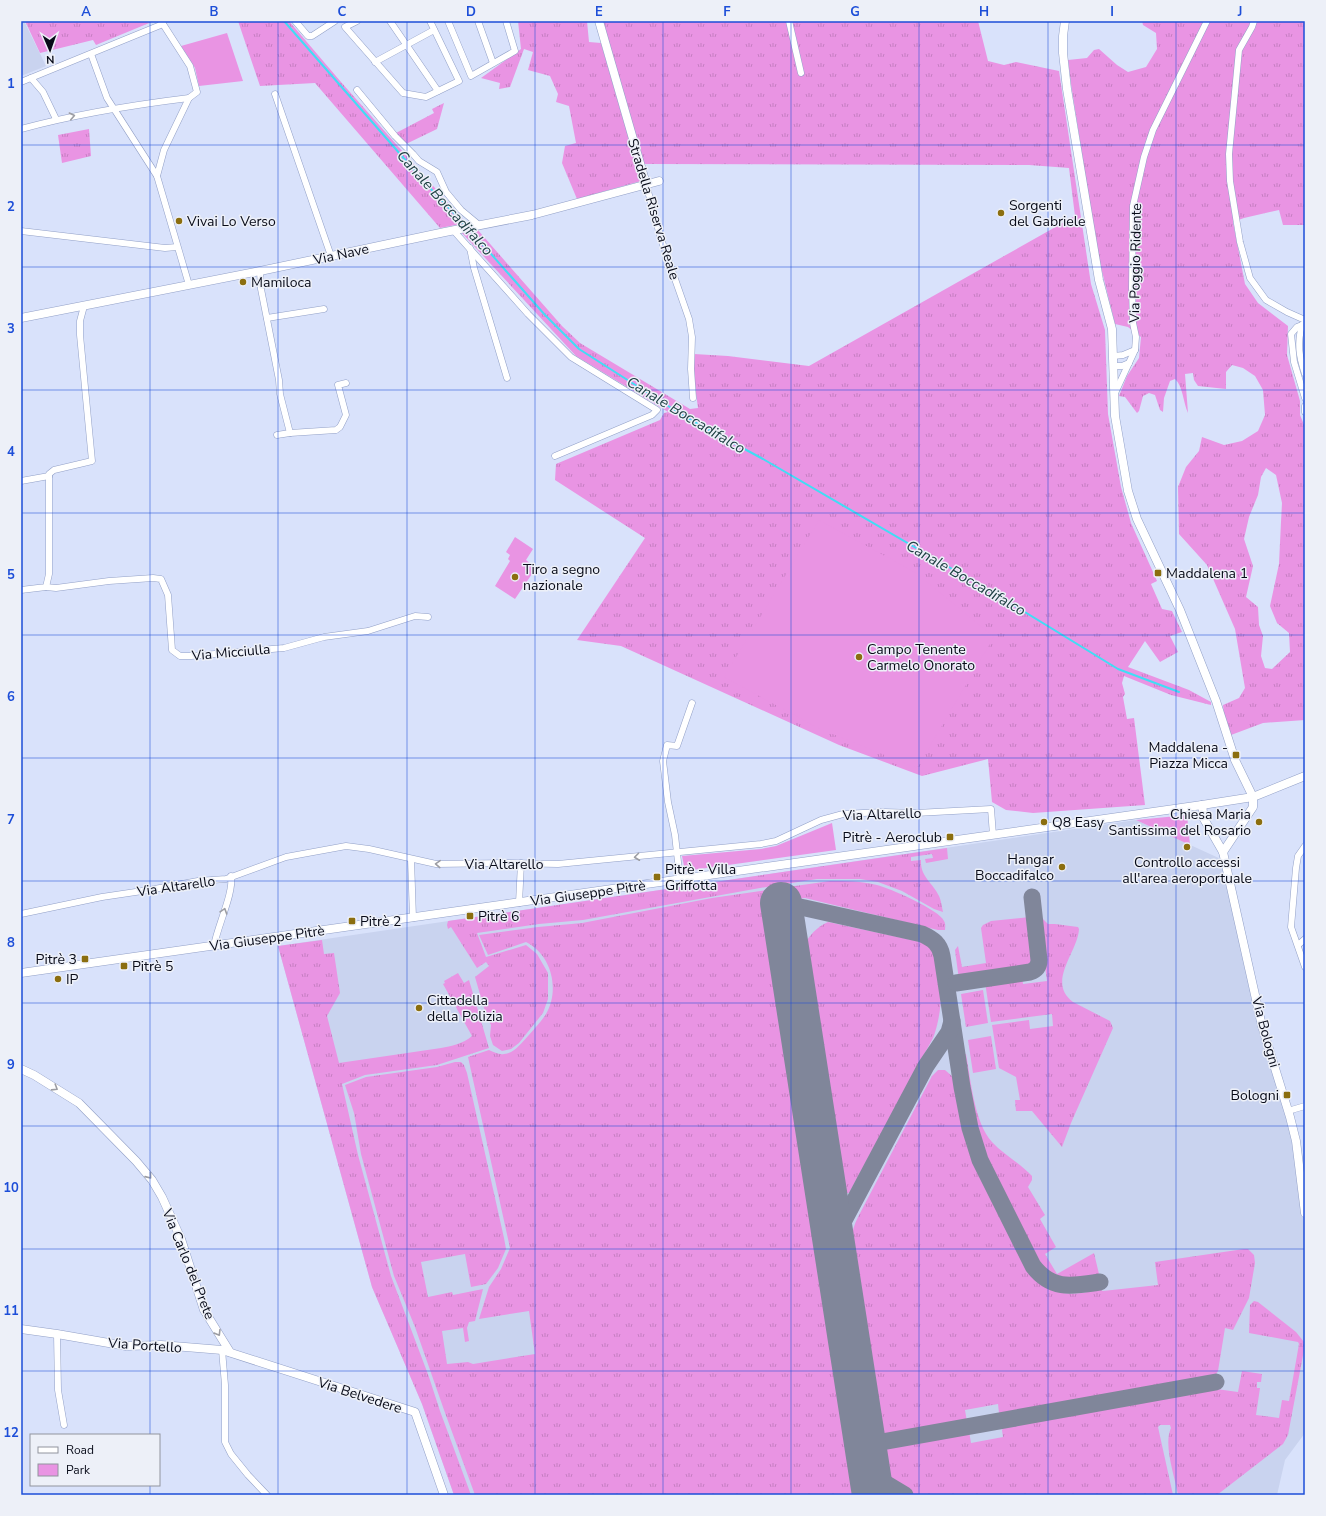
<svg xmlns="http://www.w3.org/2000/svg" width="1326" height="1516" viewBox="0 0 1326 1516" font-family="'Nunito Sans',sans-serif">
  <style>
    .built { fill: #c9d3ef }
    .grass { fill: url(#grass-tufts); fill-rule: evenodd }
    .green { fill: #e994e3 }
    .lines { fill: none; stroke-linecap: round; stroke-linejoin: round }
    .stream { stroke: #3fdef5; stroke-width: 2 }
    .taxiway { stroke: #80869a; stroke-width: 17 }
    .runway { stroke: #80869a; stroke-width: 42 }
    .minor-casing { stroke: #92a0c7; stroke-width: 7 }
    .tertiary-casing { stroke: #92a0c7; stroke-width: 9 }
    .minor { stroke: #fff; stroke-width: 6 }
    .tertiary { stroke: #fff; stroke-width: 8 }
    .oneway { stroke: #9c9da3 }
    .grid { fill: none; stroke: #1d4ed8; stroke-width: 1; stroke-opacity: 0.55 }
    .poi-dot { fill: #8b6e0f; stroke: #edf0f8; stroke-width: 1.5 }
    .labels { text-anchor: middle; stroke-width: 3; stroke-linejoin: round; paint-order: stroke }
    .poi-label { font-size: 14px; fill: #070a18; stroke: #edf0f8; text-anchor: start }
    .street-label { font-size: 14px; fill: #070a18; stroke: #edf0f8 }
    .water-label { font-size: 15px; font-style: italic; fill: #204045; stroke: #edf0f8 }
    .neatline { fill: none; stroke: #1d4ed8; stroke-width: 1.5 }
    .grid-label { font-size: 13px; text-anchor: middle; font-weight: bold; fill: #1d4ed8 }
  </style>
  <defs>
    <pattern id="grass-tufts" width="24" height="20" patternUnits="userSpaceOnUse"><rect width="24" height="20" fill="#e994e3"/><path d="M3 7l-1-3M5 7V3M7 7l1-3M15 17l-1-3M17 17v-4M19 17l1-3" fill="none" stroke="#c67ec2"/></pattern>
  </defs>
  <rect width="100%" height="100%" fill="#d9e2fb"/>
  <g class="built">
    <path d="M 21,21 L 24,21 L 46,66 L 21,76 Z"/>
    <path d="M 1136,820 L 1223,860 L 1290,1130 L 1305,1230 L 1305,1433 L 1285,1460 L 1277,1495 L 454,1495 L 422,1404 L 372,1287 L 278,946 Z"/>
  </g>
  <g class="grass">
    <path d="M 25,21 L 154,21 L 96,45 L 93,40 L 40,53 Z"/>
    <path d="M 238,21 L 289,21 L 341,82 L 466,223 L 440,228 L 315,83 L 260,86 Z"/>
    <path d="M 518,21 L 587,21 L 589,42 L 601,43 L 641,181 L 577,199 L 562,163 L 565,146 L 576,143 L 569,106 L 556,102 L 558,94 L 550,76 L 528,70 L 533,52 L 524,49 L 510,87 L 499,89 L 500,83 L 481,78 L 521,49 Z"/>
    <path d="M 602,21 L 978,21 L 988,61 L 1004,65 L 1016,62 L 1059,71 L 1091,284 L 1105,330 L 1108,414 L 1121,487 L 1131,523 L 1157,581 L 1151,584 L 1162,609 L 1172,611 L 1182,632 L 1170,636 L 1178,652 L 1160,662 L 1145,641 L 1128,667 L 1189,690 L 1211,702 L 1211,705 L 1171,695 L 1124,676 L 1122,683 L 1125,694 L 1123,697 L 1127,719 L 1134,718 L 1145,805 L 1033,813 L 1006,810 L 992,802 L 988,759 L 922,776 L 839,745 L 621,646 L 577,640 L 645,538 L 555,480 L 556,464 L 660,420 L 664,413 L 668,412 L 576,356 L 461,232 L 477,229 L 562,326 L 580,343 L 690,409 L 698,408 L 694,379 L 694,354 L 728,356 L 809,366 L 1075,216 L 1069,168 L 1029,165 L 644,164 Z"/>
    <path d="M 1142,21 L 1305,21 L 1305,225 L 1283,225 L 1279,210 L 1244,218 L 1233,222 L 1245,284 L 1258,303 L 1288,326 L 1287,355 L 1300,401 L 1300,415 L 1305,427 L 1305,720 L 1263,723 L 1231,735 L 1224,716 L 1223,705 L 1239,698 L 1245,688 L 1235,629 L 1207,565 L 1179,534 L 1178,487 L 1186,467 L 1199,451 L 1202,437 L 1224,445 L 1242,441 L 1258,431 L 1265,415 L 1263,390 L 1255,376 L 1243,368 L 1232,365 L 1226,372 L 1226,389 L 1198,386 L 1194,380 L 1193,373 L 1185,374 L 1188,413 C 1183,402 1183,386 1175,379 L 1170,381 L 1164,398 L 1163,412 L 1160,410 L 1155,395 L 1149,393 L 1143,396 L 1139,411 L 1137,413 L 1125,397 L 1119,396 L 1127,376 L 1139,358 L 1141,337 L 1128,327 L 1115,324 L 1098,255 L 1071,84 L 1068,60 L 1087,58 L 1094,50 L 1099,49 L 1117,65 L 1128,72 L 1146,67 L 1157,49 L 1156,33 L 1143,25 ZM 1266,468 L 1276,475 L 1282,503 L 1281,522 L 1279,564 L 1270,606 L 1277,623 L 1289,633 L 1290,652 L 1272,669 L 1265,668 L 1261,656 L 1263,636 L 1259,625 L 1258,607 L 1246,597 L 1253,566 L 1244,539 L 1249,517 L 1258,495 L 1261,477 Z"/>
    <path d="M 444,103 L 437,129 L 406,144 L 396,133 L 434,113 L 432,109 Z"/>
    <path d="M 89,129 L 91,156 L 62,163 L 58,135 Z"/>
    <path d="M 947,848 L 948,859 L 926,863 L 925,859 L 933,858 L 932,854 L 911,857 L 911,861 L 921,860 C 920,877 933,883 939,896 C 941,900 942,907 943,912 L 934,909 L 902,891 L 878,882 L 860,879 L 817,879 L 760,888 L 583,920 L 539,924 L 477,933 L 486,957 L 526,945 L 537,954 L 548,973 L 548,999 L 543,1013 L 519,1043 L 511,1049 L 502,1051 L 493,1045 L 490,1036 L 491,1025 L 486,1015 L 475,977 L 489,966 L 486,962 L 477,968 L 451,927 L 448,929 L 447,925 L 448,921 Z"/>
    <path d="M 830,881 C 846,881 861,881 877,885 C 889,888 940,910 944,921 C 946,924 945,928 945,930 L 938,930 L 805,898 L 761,904 L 854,1495 L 475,1495 L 444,1410 L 415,1327 L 394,1276 L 361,1154 L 354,1113 L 345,1085 L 366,1077 L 437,1067 L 455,1062 L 461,1062 L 464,1065 L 467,1073 L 504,1238 L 506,1249 L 498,1268 L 486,1284 L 471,1287 L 465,1254 L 421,1262 L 428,1297 L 452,1292 L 453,1295 L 483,1289 L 475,1321 L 469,1322 L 467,1328 L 469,1341 L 465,1342 L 463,1328 L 442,1331 L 447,1364 L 468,1362 L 473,1364 L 535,1354 L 529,1311 L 479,1319 L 489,1287 L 501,1269 L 510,1248 L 468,1057 L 489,1050 C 494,1052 499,1055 504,1054 C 515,1053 521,1043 528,1036 C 534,1029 541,1022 546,1014 C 560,990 552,955 526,942 L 488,955 L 479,935 L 538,927 L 582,923 L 712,898 Z"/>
    <path d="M 1030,917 L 1033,919 L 1034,922 C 1035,932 1042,959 1034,966 C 1031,969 1026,970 1022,971 L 959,980 L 955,950 L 958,946 L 962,967 L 986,963 L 981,928 L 983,925 L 991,921 Z"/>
    <path d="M 1039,918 L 1042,918 L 1048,924 L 1055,924 L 1078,927 L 1079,929 C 1078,952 1046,982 1073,1002 L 1110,1021 L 1113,1028 L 1071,1123 L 1062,1147 L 1032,1111 L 1016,1111 L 1015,1100 L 1020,1100 L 1016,1077 L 999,1068 L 992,1025 L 1029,1020 L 1030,1029 L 1053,1026 L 1052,1014 L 991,1022 L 985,982 L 1022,976 L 1023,984 L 1047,981 L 1039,922 Z"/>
    <path d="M 828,922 L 926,943 C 947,963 943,1013 933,1038 L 849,1193 L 843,1193 L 804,946 C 809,935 817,927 828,922 Z"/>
    <path d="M 322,940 L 324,954 L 334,953 L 340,993 L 327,1016 L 339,1063 L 441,1048 C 451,1046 463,1044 472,1036 L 443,984 L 445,983 L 444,981 L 458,973 L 464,983 L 469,980 L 489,1048 L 437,1065 L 365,1075 L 342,1084 L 358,1155 L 391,1276 L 429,1377 L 440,1411 L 471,1495 L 454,1495 L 422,1404 L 372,1287 L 278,946 Z"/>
    <path d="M 983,990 L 988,1023 L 966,1027 L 961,994 Z"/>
    <path d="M 991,1036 L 996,1069 L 973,1073 L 968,1040 Z"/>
    <path d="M 966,1054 C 971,1080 974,1122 992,1142 C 1004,1155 1020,1163 1032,1176 L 1032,1180 L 1028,1187 L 1045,1215 L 1040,1219 L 1056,1247 L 1045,1254 L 1057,1274 L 1094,1253 L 1099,1274 L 1095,1279 L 1074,1282 L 1060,1282 L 1047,1276 L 1034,1257 L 978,1147 C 969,1117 966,1086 962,1055 Z"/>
    <path d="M 938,1070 L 945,1070 L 953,1077 L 961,1121 L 968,1144 L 987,1188 L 1026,1269 C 1043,1290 1060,1297 1087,1292 C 1091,1291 1095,1289 1099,1289 L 1103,1291 L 1158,1285 L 1155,1262 L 1244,1249 L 1248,1249 L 1254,1255 L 1255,1263 L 1249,1298 L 1233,1330 L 1225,1328 L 1218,1371 L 1214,1377 L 1004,1415 L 999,1413 L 998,1404 L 965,1410 L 967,1422 L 886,1436 L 882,1434 L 852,1246 C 851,1235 853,1227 858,1217 L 932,1076 Z"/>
    <path d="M 1254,1301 L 1258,1302 L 1296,1332 L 1304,1342 L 1304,1350 L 1288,1435 L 1283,1444 L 1217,1495 L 1178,1495 C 1175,1477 1163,1445 1171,1428 L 1170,1425 L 1160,1425 L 1158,1427 L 1173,1495 L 909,1495 L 893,1486 L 888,1479 L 884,1451 L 885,1448 L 891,1445 L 969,1431 L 971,1443 L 1003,1437 L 1002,1430 L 1005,1425 L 1209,1388 L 1238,1392 L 1242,1371 L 1262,1374 L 1261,1382 L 1257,1382 L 1257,1388 L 1260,1388 L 1256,1415 L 1279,1418 L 1282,1400 L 1289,1401 L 1299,1344 L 1298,1342 L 1249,1333 L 1250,1305 Z"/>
  </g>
  <g class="green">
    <path d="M 227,33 L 243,81 L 199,86 L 195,68 L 181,46 Z"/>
    <path d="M 819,520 L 916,573 L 994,637 L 917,768 L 820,729 L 724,677 Z"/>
    <path d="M 515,537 L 533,549 L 526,560 L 536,568 L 515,599 L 495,586 L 510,561 L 508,559 L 510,555 L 506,552 Z"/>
    <path d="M 1187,815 L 1190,845 L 1136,820 Z"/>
    <path d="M 832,823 L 836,850 L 685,871 L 682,856 L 761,849 L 776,846 Z"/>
  </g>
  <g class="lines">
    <g class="stream">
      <path d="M 284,21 L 428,186 L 466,226"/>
      <path d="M 469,229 L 545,315 L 579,349 L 687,418 L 763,459 L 997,595 L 1118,669 L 1179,692"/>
    </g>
    <g class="taxiway">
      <path d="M 781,909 L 795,906 L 805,908 L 922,934 C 933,939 940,944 942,956 L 962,1087 L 970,1128 L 980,1160 L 1033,1266 C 1052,1291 1073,1286 1100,1282"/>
      <path d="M 956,983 L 1030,972 C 1036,970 1039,966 1039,960 L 1032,897"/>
      <path d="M 833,1241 L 926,1066 L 949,1032 L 952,1021"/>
      <path d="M 865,1445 L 1216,1382"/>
      <path d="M 870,1474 L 905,1495"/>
    </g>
    <path class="runway" d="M 781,903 L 873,1495"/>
    <defs>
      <g id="minor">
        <path d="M 161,21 L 190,66 L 197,92 L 189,98 L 164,150 L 157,176 L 189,285"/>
        <path d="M 295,21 L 308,36 L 312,36 L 335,21"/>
        <path d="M 357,21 L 345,27 L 403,93 L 426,97 L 459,81 L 430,21"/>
        <path d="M 390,21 L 438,91"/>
        <path d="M 448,21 L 471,76 L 515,51 L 506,21"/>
        <path d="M 478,21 L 493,63"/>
        <path d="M 789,21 L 801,73"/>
        <path d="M 1254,21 L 1252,27 L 1239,50 L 1229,154 L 1230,181 L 1240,242 L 1250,278 L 1266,300 L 1287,312 L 1305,320"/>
        <path d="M 91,54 L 107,98 L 157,176"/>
        <path d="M 375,62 L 434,30"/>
        <path d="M 31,78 L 43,92 L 56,119"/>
        <path d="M 21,82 L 163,24"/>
        <path d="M 357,90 L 395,136 L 413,154 L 419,161 L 437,172 L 446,192 L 461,210 L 479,225"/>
        <path d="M 275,94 L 331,256"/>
        <path d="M 21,129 C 76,114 132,105 189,98"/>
        <path d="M 646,184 L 661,239 L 689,319 L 692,337 L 691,369 L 693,398"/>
        <path d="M 453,230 L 528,314 L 571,357 L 657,410 L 652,415 L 555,456"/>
        <path d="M 21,231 L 165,248 L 177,247"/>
        <path d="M 470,248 L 474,268 L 507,378"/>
        <path d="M 260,271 L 261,289 L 279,380 L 280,394 L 290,433"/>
        <path d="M 267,318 L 324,309"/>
        <path d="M 1304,324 L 1302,325 C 1297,344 1299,356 1305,374"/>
        <path d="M 1302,325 L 1297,327 L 1291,334 L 1294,362 L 1305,398"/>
        <path d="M 1114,356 L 1123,355 L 1135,350"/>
        <path d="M 1113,366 L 1122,366 L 1129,363"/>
        <path d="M 1115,393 L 1135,350 L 1136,337 L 1133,323 L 1132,288 L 1133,206 L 1144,157 L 1153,130 L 1207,21"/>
        <path d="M 1305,406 L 1305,412"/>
        <path d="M 277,435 L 290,433 L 336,430 L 340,427 L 346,415 L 338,385 L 346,383"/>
        <path d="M 21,481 L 49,476"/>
        <path d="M 46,587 L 56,588 L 109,581 L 153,578 L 161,579 L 168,595 L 172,650 L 180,656 L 191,656 L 284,648 L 324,637 L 368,631 L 415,616 L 428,617"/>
        <path d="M 21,590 L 46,587 L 49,574 L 49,474 L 54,470 L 92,461 L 80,335 L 80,321 L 84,306"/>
        <path d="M 1305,846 L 1298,856 L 1296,868 L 1291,927 L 1305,967"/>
        <path d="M 411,859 L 413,918"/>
        <path d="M 680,880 L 675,835 L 668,802 L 663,761 L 667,745 L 677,746 L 692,703"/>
        <path d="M 519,903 L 521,863"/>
        <path d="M 21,914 L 102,897 L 149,890 L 198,881 L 226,879 L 286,857 L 346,846 L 369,849 L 436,864 L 508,863 L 558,864 L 761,844 L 776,841 L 821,820 L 843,814 L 883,812 L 916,813 L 991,809 L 993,835"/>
        <path d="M 1298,945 L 1305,939"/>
        <path d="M 214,946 C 217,927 234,893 231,876"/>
        <path d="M 1288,1111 L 1305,1106"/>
        <path d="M 57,1334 L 58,1390 L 64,1425"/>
        <path d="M 222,1350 L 225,1385 L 225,1442 L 231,1454 L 248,1475 L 267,1495"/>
      </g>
      <g id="tertiary">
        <path d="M 599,21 L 646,184"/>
        <path d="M 1065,21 L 1063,36 L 1063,53 L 1067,89 L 1099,280 L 1112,329 L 1115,416 L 1128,491 L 1137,519 L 1180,610 L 1216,701 L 1235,760 L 1253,797 L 1253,807 L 1223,852"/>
        <path d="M 21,318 L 260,271 L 445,232 L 532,215 L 659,181"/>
        <path d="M 1202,805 L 1204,819 L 1223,852 L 1262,1026 L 1290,1117 L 1296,1141 L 1305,1213"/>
        <path d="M 21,973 L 1202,805 L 1253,797 L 1305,776"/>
        <path d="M 21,1069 L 34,1075 L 79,1103 L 136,1161 L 152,1180 L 162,1197 L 181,1239 L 204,1310 L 230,1352"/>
        <path d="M 21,1329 L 57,1334 L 126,1346 L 161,1345 L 222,1350 L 415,1412 L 444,1495"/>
      </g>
    </defs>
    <use href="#minor" class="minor-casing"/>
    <use href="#tertiary" class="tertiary-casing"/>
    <use href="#minor" class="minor"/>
    <use href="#tertiary" class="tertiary"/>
  </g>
  <defs><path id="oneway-chevron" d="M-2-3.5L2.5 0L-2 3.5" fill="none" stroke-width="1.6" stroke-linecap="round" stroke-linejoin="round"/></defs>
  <g class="oneway">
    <use href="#oneway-chevron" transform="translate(72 116) rotate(-12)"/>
    <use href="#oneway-chevron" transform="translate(637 857) rotate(173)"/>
    <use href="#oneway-chevron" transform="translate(438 864) rotate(-177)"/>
    <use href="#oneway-chevron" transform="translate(224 911) rotate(-72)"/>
    <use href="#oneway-chevron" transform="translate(55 1088) rotate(32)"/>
    <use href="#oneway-chevron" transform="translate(149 1176) rotate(51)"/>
    <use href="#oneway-chevron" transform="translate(218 1333) rotate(59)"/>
  </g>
  <path class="grid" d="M 150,21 L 150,1435M 278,21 L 278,1495M 407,21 L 407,1495M 535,21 L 535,1495M 663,21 L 663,1495M 791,21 L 791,1495M 919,21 L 919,1495M 1048,21 L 1048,1495M 1176,21 L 1176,1495M 21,145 L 1305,145M 21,267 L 1305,267M 21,390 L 1305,390M 21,513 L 1305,513M 21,635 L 1305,635M 21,758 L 1305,758M 21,881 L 1305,881M 21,1003 L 1305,1003M 21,1126 L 1305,1126M 21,1249 L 1305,1249M 21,1371 L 1305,1371M 150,1485 L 150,1495"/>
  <g class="poi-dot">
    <circle cx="1001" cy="213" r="4"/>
    <circle cx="179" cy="221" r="4"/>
    <circle cx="243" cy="282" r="4"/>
    <rect x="1154" y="569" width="8" height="8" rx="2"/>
    <circle cx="515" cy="577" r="4"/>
    <circle cx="859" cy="657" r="4"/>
    <rect x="1232" y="751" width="8" height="8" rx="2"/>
    <circle cx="1044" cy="822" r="4"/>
    <circle cx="1259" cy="822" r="4"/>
    <rect x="946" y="833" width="8" height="8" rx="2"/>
    <circle cx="1187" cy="847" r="4"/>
    <circle cx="1062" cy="867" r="4"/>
    <rect x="653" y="873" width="8" height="8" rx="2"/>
    <rect x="466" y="912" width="8" height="8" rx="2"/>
    <rect x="348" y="917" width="8" height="8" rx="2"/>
    <rect x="81" y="955" width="8" height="8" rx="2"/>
    <rect x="120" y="962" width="8" height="8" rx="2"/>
    <circle cx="58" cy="979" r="4"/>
    <circle cx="419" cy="1008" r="4"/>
    <rect x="1283" y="1091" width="8" height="8" rx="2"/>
  </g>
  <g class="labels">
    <g class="poi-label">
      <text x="1009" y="210">Sorgenti<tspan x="1009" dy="16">del Gabriele</tspan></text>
      <text x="187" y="226">Vivai Lo Verso</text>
      <text x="251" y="287">Mamiloca</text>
      <text x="523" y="574">Tiro a segno<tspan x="523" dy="16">nazionale</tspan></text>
      <text x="1166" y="578">Maddalena 1</text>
      <text x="867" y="654">Campo Tenente<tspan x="867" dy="16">Carmelo Onorato</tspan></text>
      <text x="1228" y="752" text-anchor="end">Maddalena -<tspan x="1228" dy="16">Piazza Micca</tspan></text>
      <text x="1251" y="819" text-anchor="end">Chiesa Maria<tspan x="1251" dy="16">Santissima del Rosario</tspan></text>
      <text x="1052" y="827">Q8 Easy</text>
      <text x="942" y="842" text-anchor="end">Pitrè - Aeroclub</text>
      <text x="1054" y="864" text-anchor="end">Hangar<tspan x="1054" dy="16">Boccadifalco</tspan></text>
      <text x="1187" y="867" text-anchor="middle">Controllo accessi<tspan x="1187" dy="16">all'area aeroportuale</tspan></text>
      <text x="665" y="874">Pitrè - Villa<tspan x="665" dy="16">Griffotta</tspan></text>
      <text x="478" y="921">Pitrè 6</text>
      <text x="360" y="926">Pitrè 2</text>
      <text x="77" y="964" text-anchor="end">Pitrè 3</text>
      <text x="132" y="971">Pitrè 5</text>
      <text x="66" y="984">IP</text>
      <text x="427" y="1005">Cittadella<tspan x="427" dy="16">della Polizia</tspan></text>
      <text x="1279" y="1100" text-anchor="end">Bologni</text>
    </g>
    <g class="street-label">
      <text transform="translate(654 209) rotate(73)" y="5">Stradella Riserva Reale</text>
      <text transform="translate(341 254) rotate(-12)" y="5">Via Nave</text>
      <text transform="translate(1135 263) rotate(-89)" y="5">Via Poggio Ridente</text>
      <text transform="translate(231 652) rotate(-5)" y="5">Via Micciulla</text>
      <text transform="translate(882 814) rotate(-2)" y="5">Via Altarello</text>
      <text x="504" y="869">Via Altarello</text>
      <text transform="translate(176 886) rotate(-8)" y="5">Via Altarello</text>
      <text transform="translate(588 893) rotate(-8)" y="5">Via Giuseppe Pitrè</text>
      <text transform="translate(267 938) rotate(-8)" y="5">Via Giuseppe Pitrè</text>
      <text transform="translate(1266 1032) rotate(75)" y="5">Via Bologni</text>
      <text transform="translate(189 1264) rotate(68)" y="5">Via Carlo del Prete</text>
      <text transform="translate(145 1345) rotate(4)" y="5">Via Portello</text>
      <text transform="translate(360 1395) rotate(18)" y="5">Via Belvedere</text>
    </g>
    <g class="water-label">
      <text transform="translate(445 203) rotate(48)" y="5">Canale Boccadifalco</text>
      <text transform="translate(686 415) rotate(31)" y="5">Canale Boccadifalco</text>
      <text transform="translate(966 578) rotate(30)" y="5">Canale Boccadifalco</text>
    </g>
  </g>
  <rect width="1326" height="1516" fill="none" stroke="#edf0f8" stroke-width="44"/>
  <rect x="30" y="1434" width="130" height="52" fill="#edf0f8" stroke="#91949e"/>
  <rect x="38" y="1447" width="20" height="6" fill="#ffffff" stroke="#91949e"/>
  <text x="66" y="1454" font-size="12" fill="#070a18">Road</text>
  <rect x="38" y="1464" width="20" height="12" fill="#e994e3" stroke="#91949e"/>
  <text x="66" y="1474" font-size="12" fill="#070a18">Park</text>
  <g transform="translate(50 50) rotate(178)" stroke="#edf0f8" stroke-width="3" paint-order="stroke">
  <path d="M0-3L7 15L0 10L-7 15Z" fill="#070a18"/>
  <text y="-6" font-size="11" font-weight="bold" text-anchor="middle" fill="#070a18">N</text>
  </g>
  <rect x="22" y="22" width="1282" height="1472" class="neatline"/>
  <g class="grid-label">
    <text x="86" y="16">A</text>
    <text x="214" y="16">B</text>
    <text x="342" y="16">C</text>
    <text x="471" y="16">D</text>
    <text x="599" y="16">E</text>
    <text x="727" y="16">F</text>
    <text x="855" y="16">G</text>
    <text x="984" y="16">H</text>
    <text x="1112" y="16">I</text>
    <text x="1240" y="16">J</text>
    <text x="11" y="88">1</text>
    <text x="11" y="211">2</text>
    <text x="11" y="333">3</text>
    <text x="11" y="456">4</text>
    <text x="11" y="579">5</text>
    <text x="11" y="701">6</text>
    <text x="11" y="824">7</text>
    <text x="11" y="947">8</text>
    <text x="11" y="1069">9</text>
    <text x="11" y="1192">10</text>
    <text x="11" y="1315">11</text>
    <text x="11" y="1437">12</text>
  </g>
</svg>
